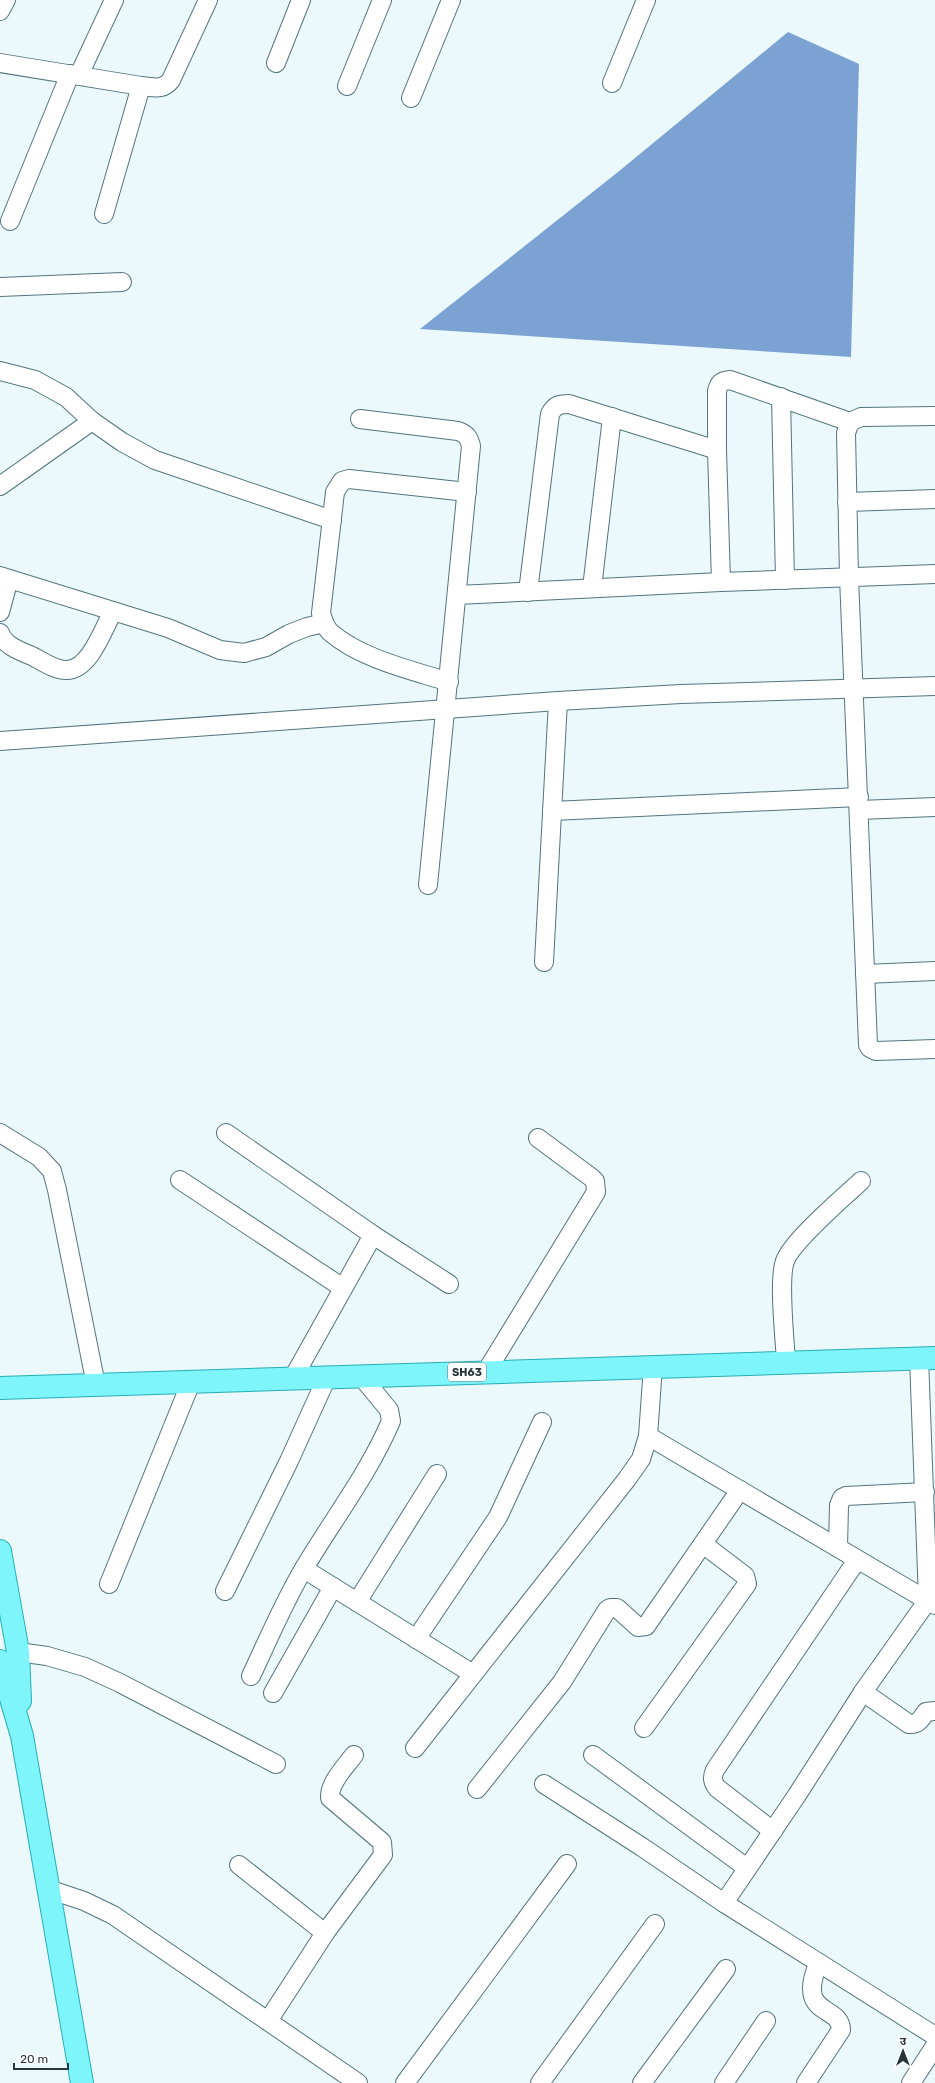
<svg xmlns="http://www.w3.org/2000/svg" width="935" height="2083" viewBox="0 0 935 2083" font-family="Rubik,'Noto Sans Devanagari',sans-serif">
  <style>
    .water { fill: #7ba2d3 }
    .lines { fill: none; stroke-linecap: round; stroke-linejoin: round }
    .minor-casing { stroke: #53747d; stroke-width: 20 }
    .major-casing { stroke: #27aeb4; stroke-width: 24 }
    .minor { stroke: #fff; stroke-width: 18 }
    .major { stroke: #7df5fa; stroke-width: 22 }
    .labels { text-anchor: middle; stroke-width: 3; stroke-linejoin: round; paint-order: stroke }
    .shield { fill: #fff; stroke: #687275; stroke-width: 1 }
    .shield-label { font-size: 11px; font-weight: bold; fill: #28363a }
  </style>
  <rect width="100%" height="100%" fill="#ebf9fd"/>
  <path class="water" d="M 788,32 L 859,64 L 851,357 L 420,329 L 618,172 Z"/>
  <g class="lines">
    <defs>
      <g id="minor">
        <path d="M 0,11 L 6,0"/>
        <path d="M 0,63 L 141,86 C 153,87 163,91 171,80 L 208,0"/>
        <path d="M 276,63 L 301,0"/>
        <path d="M 79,75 L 114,0"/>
        <path d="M 612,83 L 646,0"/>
        <path d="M 347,86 L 382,0"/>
        <path d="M 411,98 L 451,0"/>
        <path d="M 104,214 L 141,86"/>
        <path d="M 10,221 L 70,74"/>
        <path d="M 0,287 L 122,282"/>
        <path d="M 0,371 L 35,380 L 66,397 L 92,421 L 122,442 L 155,460 L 332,520"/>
        <path d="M 781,397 L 785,580"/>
        <path d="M 935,416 L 861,417 L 850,422 L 846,433 L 849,577 L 868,1045 L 870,1048 L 876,1051 L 935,1049"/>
        <path d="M 360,419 L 458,431 C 467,434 469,438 471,446 L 428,885"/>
        <path d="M 0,486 L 92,421"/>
        <path d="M 847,502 L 935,499"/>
        <path d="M 0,576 L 168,628 L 220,650 L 244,653 L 266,647 L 289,634 L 307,627 L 324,623"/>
        <path d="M 721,582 L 717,450 L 717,391 C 719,383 721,381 730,380 L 850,422"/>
        <path d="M 592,588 L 612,417"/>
        <path d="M 528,592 L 550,414 C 555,405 559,404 569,404 L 717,450"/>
        <path d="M 457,595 L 721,582 L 935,574"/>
        <path d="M 0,612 L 9,579"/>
        <path d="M 0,633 C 5,646 20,651 32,656 C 42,661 54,670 66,670 C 89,671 103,630 113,611"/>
        <path d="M 449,682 C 411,670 361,659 330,632 C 325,627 323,620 321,613 L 335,492 L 342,481 L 349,479 L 467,492"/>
        <path d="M 0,741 L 558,701 L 681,694 L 935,686"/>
        <path d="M 859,810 L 935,807"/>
        <path d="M 552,811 L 859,797"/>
        <path d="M 544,962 L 558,701"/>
        <path d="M 865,974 L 935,971"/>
        <path d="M 0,1133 L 39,1157 L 52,1171 L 57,1190 L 96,1385"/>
        <path d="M 226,1133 L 373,1235 L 449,1284"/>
        <path d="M 180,1180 L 343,1288"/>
        <path d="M 786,1362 C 785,1340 778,1280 785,1261 C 792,1241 843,1198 861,1181"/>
        <path d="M 486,1372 L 596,1192 L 595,1181 L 592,1178 L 538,1138"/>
        <path d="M 293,1378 L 373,1235"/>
        <path d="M 648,1436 L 935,1605"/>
        <path d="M 838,1548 L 839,1505 L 842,1498 L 846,1496 L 925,1492"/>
        <path d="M 304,1569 L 473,1674"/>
        <path d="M 109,1584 L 191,1382"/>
        <path d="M 225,1591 L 289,1461 L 327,1377"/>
        <path d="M 357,1602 L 437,1474"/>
        <path d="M 416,1639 L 498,1517 L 542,1422"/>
        <path d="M 18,1652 L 47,1656 L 85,1667 L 120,1683 L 276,1764"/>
        <path d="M 251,1676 C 268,1640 283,1604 303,1570 C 332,1521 369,1473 391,1421 L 389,1410 L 361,1376"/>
        <path d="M 863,1692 L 909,1724 C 918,1725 921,1719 926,1712 L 935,1711"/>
        <path d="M 273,1693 L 333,1587"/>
        <path d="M 644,1728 L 747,1584 L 745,1576 L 703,1544"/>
        <path d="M 415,1748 L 627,1479 L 641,1459 L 648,1436 L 653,1366"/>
        <path d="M 593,1755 L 747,1868"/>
        <path d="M 544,1784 L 642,1847 L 724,1903 L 935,2036"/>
        <path d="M 477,1789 L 562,1682 L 607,1610 L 610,1608 L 617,1608 L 638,1627 L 646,1626 L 740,1490"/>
        <path d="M 773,1831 L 717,1788 C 712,1781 712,1777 715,1770 L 857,1560"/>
        <path d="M 239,1865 L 325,1933"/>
        <path d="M 48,1889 L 84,1901 L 113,1915 L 358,2083"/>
        <path d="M 724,1903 L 797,1795 L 863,1692 L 928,1600 L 919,1358"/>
        <path d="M 268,2021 L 325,1933 L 383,1855 L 382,1842 L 330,1798 C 329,1783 345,1767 354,1755"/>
        <path d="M 405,2083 L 567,1864"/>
        <path d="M 540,2083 L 655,1924"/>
        <path d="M 642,2083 L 726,1969"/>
        <path d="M 724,2083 L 766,2021"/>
        <path d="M 806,2083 L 841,2030 C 841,2004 796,2018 818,1964"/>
        <path d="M 911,2083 L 935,2046"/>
      </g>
      <g id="major">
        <path d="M 0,1388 L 935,1358"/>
        <path d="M 0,1551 L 18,1652 L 20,1701"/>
        <path d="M 0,1661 L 22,1736 L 82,2083"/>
      </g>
    </defs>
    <use href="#minor" class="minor-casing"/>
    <use href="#major" class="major-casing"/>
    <use href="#minor" class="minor"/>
    <use href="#major" class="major"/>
  </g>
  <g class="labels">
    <rect class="shield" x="448" y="1363" width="38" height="18" rx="3"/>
    <g class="shield-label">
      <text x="467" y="1376">SH63</text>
    </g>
  </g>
  <g transform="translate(903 2051)" stroke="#ffffff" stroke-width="3" paint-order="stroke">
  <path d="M0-3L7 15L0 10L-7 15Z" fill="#28363a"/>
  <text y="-6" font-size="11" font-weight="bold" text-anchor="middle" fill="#28363a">उ</text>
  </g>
  <path d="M14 2063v6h54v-6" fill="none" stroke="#28363a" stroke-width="2"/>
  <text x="20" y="2063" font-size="12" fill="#28363a" stroke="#ffffff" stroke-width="3" paint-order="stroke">20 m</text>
</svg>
